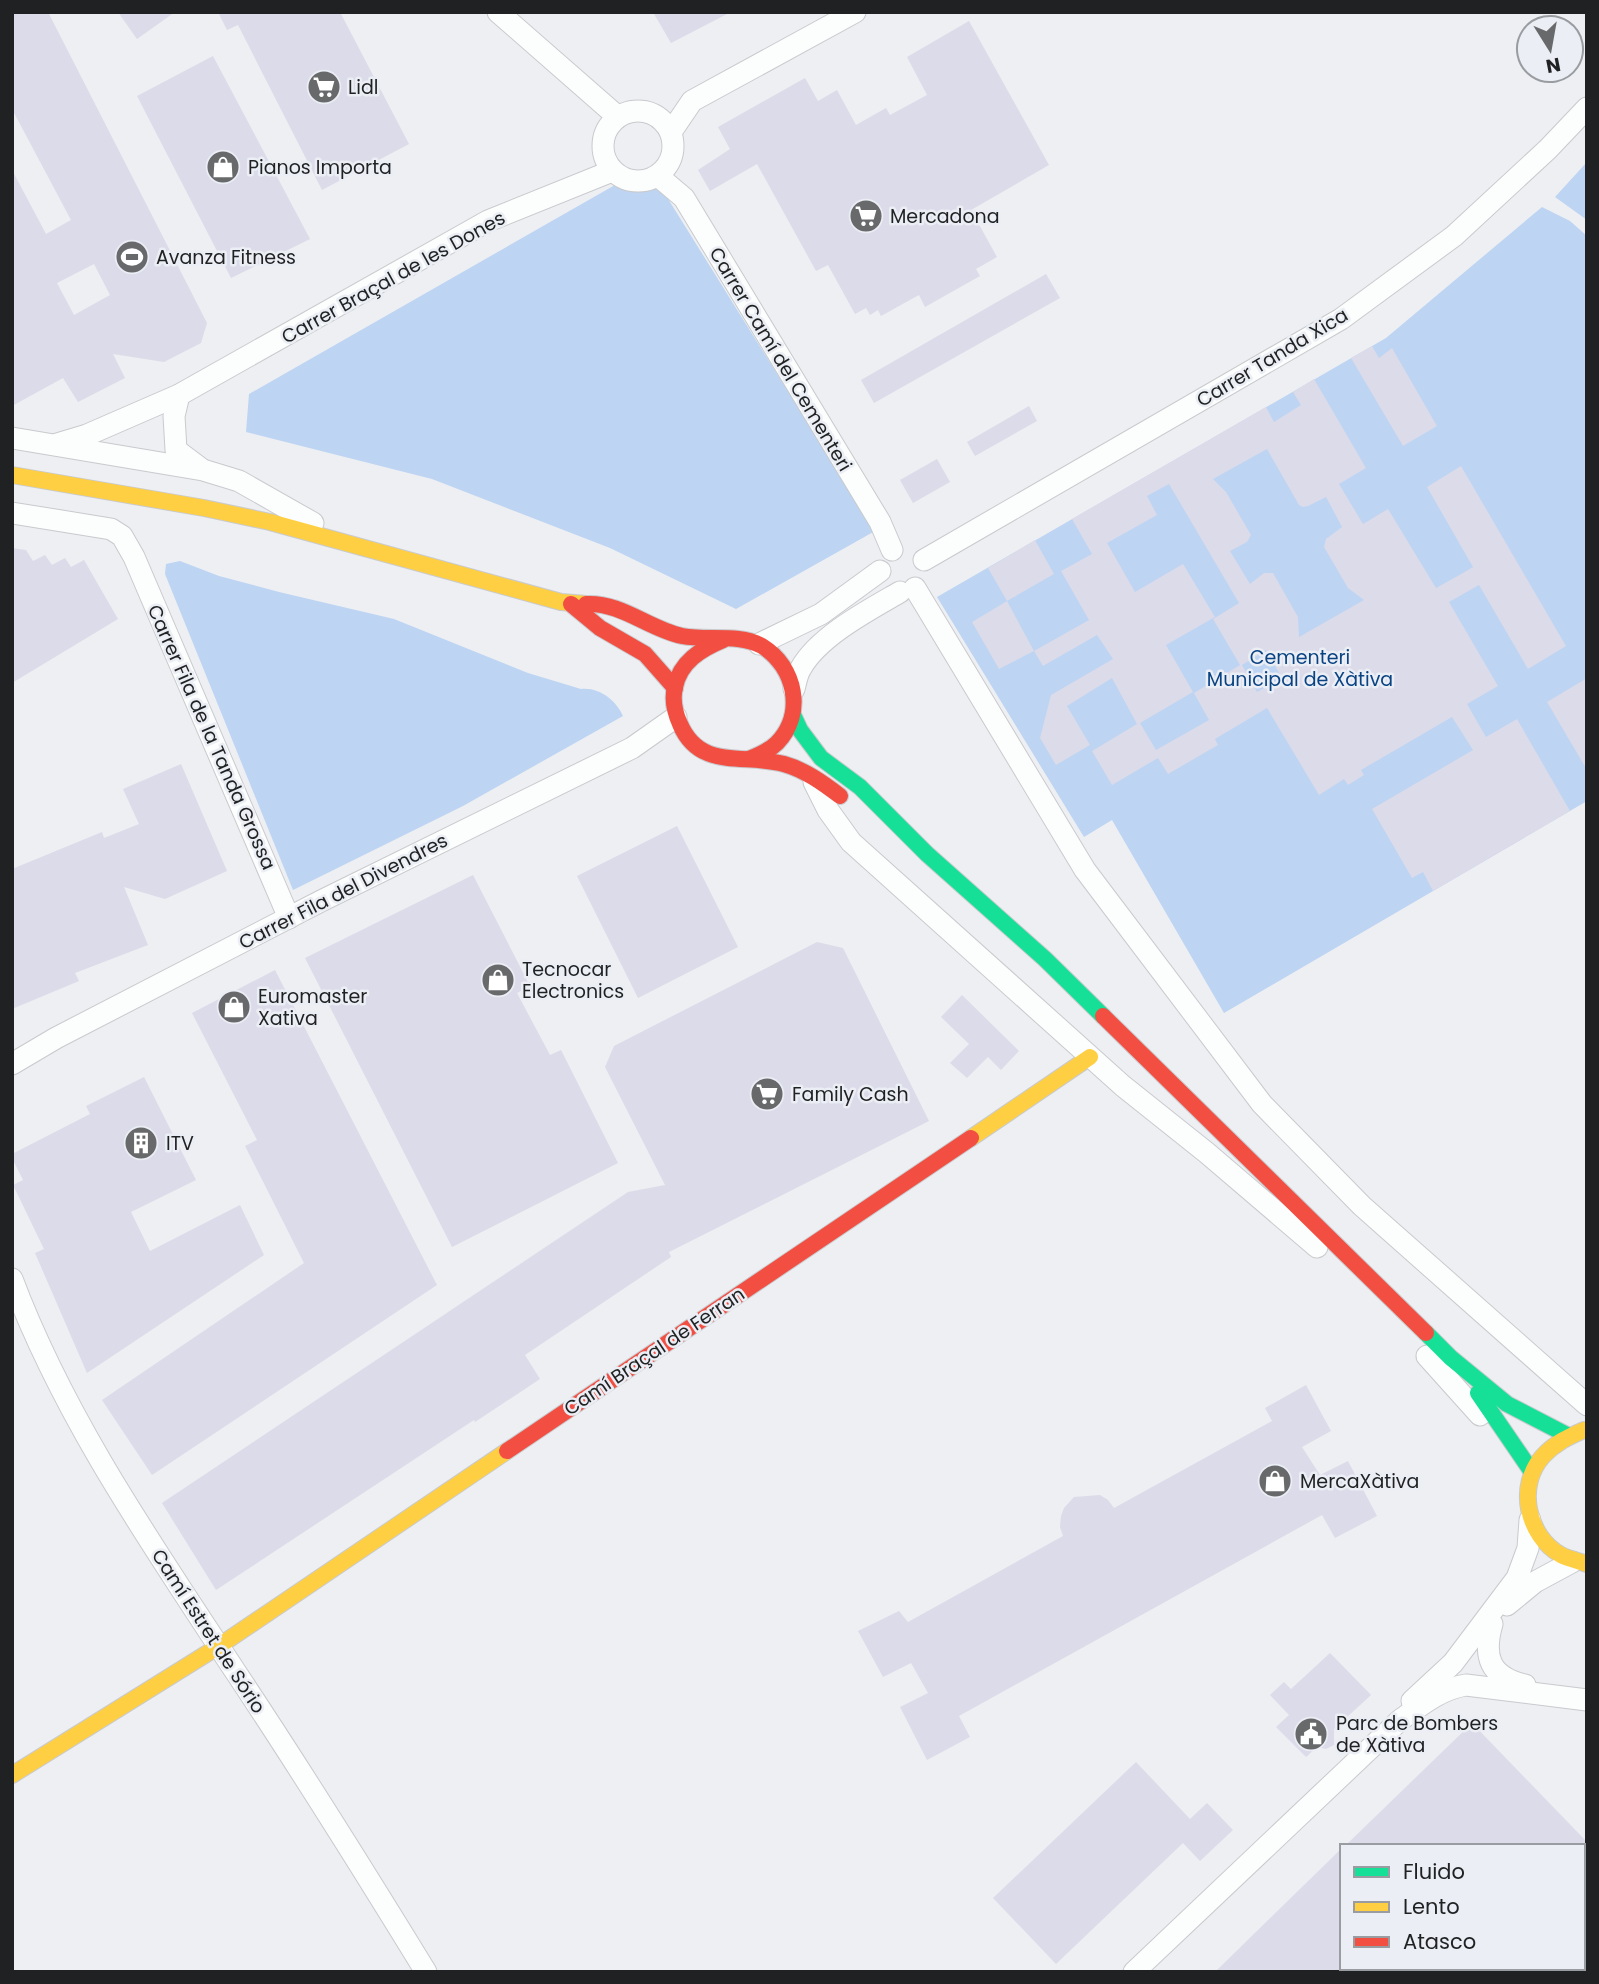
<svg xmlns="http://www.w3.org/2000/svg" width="1599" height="1984" viewBox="0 0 1599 1984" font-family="Poppins,sans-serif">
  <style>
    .green { fill: #bdd4f3 }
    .building { fill: #dcdbe9; fill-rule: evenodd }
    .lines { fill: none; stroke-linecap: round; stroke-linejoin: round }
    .street-casing { stroke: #c9cacd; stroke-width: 23 }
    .fast-casing { stroke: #c9cacd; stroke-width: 18 }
    .slow-casing { stroke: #c9cacd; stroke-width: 18 }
    .jam-casing { stroke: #c9cacd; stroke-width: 18 }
    .street { stroke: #fcfdfd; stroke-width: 21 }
    .fast { stroke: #16e098; stroke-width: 16 }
    .slow { stroke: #ffcf43; stroke-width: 16 }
    .jam { stroke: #f24e42; stroke-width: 16 }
    .labels { text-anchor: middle; stroke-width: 5; stroke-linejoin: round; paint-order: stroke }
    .poi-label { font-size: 19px; fill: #1f2122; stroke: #ebeef4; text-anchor: start }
    .street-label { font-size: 19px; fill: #1f2122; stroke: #ebeef4 }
    .park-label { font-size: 19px; fill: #0a4384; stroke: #ebeef4 }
  </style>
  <rect width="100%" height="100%" fill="#edeff2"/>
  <g class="green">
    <path d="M 1587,162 L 1587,220 L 1555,197 Z"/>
    <path d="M 640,177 L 660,186 L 875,531 L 736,609 L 610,548 L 432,479 L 246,432 L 249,394 L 622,181 Z"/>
    <path d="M 1542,207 L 1570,221 L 1587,236 L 1587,801 L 1224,1013 L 1112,820 L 1084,837 L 937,597 L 1386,338 Z"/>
    <path d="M 180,561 L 219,576 L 279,592 L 394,619 L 528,673 L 581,689 C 599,687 616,700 623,716 L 463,806 L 293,890 L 165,574 L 166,564 Z"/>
  </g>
  <g class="building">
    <path d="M 12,12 L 48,12 L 207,323 L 201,343 L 164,362 L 113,354 L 125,378 L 78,402 L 63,378 L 12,406 L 12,170 L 46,234 L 71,220 L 12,109 ZM 94,264 L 110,295 L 74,315 L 57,283 Z"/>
    <path d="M 118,12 L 175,12 L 137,39 Z"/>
    <path d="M 218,12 L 340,12 L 409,144 L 322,190 L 238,25 L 227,30 Z"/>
    <path d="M 653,12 L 731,12 L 671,43 Z"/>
    <path d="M 969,21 L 1049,165 L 971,210 L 997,257 L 976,269 L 980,276 L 925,307 L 919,295 L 881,316 L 878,310 L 870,315 L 866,308 L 855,314 L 828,265 L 816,271 L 757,164 L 710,191 L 698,170 L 730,149 L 718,127 L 805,78 L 818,101 L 837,90 L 856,125 L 886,108 L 890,115 L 927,95 L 907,57 Z"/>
    <path d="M 213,56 L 310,239 L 231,278 L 137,96 Z"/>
    <path d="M 1046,274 L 1060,298 L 874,403 L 861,380 Z"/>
    <path d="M 1372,346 L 1379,358 L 1392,348 L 1437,426 L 1403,446 L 1351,358 Z"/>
    <path d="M 1314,379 L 1366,468 L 1339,484 L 1363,524 L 1388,509 L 1436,588 L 1463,573 L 1473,567 L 1427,487 L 1461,466 L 1566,646 L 1528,669 L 1479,585 L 1449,602 L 1498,686 L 1467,704 L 1486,737 L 1517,719 L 1570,811 L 1433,891 L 1423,872 L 1412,878 L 1372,809 L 1473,750 L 1452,717 L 1361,770 L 1364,775 L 1348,785 L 1344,779 L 1319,795 L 1267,708 L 1215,739 L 1218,745 L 1168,774 L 1158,758 L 1112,785 L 1092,751 L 1137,724 L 1112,678 L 1067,706 L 1090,745 L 1056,765 L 1040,738 L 1051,695 L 1113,659 L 1097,635 L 1043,666 L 1034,651 L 1089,620 L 1061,571 L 1092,554 L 1072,519 L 1266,407 L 1274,422 L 1301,405 L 1293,392 ZM 1267,449 L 1299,505 L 1303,507 L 1308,506 L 1326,497 L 1342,527 L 1326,539 L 1324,547 L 1348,588 L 1364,600 L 1299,637 L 1298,617 L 1273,573 L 1264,573 L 1250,584 L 1230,551 L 1247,542 L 1251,535 L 1226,492 L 1213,479 ZM 1169,484 L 1239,603 L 1213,619 L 1240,665 L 1194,693 L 1209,720 L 1156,750 L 1140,723 L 1193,692 L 1166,645 L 1215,617 L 1183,564 L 1135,592 L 1107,543 L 1157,515 L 1147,496 ZM 1266,650 L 1282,678 L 1257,692 L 1242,665 Z"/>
    <path d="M 1029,406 L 1037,421 L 975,456 L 967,442 Z"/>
    <path d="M 937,459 L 950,482 L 913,503 L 900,480 Z"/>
    <path d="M 1035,540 L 1054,574 L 1007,601 L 988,568 Z"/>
    <path d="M 12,548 L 26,550 L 33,561 L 45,555 L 52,565 L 65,558 L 71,567 L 84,560 L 118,619 L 12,683 Z"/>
    <path d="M 1007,601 L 1034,651 L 999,669 L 972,622 Z"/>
    <path d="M 1587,678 L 1587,770 L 1547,702 Z"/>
    <path d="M 181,764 L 227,871 L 165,899 L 124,887 L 148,945 L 75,973 L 79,981 L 12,1009 L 12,869 L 102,832 L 104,838 L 139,824 L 123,789 Z"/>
    <path d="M 677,826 L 738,947 L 638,998 L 577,876 Z"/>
    <path d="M 473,875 L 530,986 L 517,993 L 550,1055 L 561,1050 L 618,1163 L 452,1247 L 305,958 Z"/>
    <path d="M 817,942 L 843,948 L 929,1121 L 669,1252 L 671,1257 L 525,1355 L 540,1379 L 475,1422 L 474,1420 L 216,1590 L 162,1503 L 628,1192 L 665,1185 L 605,1067 L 614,1046 Z"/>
    <path d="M 275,970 L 437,1285 L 152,1475 L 102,1400 L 304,1263 L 245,1146 L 257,1140 L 192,1013 Z"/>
    <path d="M 962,995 L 1019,1051 L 1001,1070 L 988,1057 L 967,1078 L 950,1063 L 969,1044 L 941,1017 Z"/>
    <path d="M 144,1077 L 196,1180 L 131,1212 L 150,1251 L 240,1205 L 264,1255 L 87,1373 L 35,1253 L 44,1249 L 13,1185 L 23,1180 L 12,1158 L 12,1154 L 90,1114 L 86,1106 Z"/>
    <path d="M 1306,1385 L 1331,1431 L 1302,1447 L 1320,1475 L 1348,1461 L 1377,1516 L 1335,1538 L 1322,1515 L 959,1716 L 970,1737 L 927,1760 L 900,1707 L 928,1693 L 911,1663 L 883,1677 L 858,1631 L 899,1611 L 908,1622 L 1063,1536 L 1060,1527 L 1061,1516 L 1064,1508 L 1074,1497 L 1100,1495 L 1108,1500 L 1114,1508 L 1272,1421 L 1265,1408 Z"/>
    <path d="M 1330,1653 L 1371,1695 L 1334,1729 L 1334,1745 L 1326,1749 L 1317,1747 L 1306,1757 L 1276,1727 L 1289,1715 L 1270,1695 L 1284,1682 L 1291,1689 Z"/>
    <path d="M 1472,1723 L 1587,1842 L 1587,1846 L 1345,1846 Z"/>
    <path d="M 1136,1762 L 1190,1819 L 1207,1803 L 1233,1830 L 1200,1861 L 1183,1843 L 1056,1964 L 993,1898 Z"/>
    <path d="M 1342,1848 L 1342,1972 L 1215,1972 Z"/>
  </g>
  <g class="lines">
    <defs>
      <g id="street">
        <path d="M 498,12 L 618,117"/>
        <circle cx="638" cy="146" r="35"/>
        <path d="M 671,132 L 692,101 L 855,12"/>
        <path d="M 658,176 L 684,198 L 880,522 L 892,550"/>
        <path d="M 179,395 L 174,416 L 176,450 L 200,468"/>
        <path d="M 12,438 L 203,470 L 239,481 L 313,523"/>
        <path d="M 57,444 L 87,435 L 179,395 L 488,221 L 612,171"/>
        <path d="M 12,513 L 111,529 L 122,536 L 134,557 L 289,918"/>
        <path d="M 924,560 L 1341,319 L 1454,236 L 1548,149 L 1587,108"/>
        <path d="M 915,588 L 1085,870 L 1262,1104 L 1362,1206 L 1587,1405"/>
        <path d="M 759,644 L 821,614 L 880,571"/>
        <path d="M 794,689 C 796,682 797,674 801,668 C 819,636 869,610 900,592"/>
        <path d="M 814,782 L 828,810 L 851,842 L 1123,1086 L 1207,1153 L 1317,1247"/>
        <path d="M 12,1064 L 56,1038 L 321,901 L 632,748 L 676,717"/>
        <path d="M 12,1279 C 65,1420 153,1546 235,1671 C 301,1770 364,1871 426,1972"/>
        <path d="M 1427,1356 L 1480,1415"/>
        <path d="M 1507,1605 L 1535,1582 L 1572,1562"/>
        <path d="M 1492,1624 C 1483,1656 1489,1677 1525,1685"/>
        <path d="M 1412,1701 L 1453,1663 L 1517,1578 L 1528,1548 L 1530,1520"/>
        <path d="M 1134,1972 L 1399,1721 C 1420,1706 1440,1689 1466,1685 L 1587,1700"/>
      </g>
      <g id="fast">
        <path d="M 793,715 L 800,730 L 821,758 L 860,787 L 927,854 L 1045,959 L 1103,1016"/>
        <path d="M 1426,1333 L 1451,1358 L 1507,1404 L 1567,1435"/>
        <path d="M 1478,1393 L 1532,1472"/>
      </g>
      <g id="slow">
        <path d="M 12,475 L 204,508 L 270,522 L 561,602 L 586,604"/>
        <path d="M 971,1138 L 1090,1057"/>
        <path d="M 1584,1430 C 1568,1437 1555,1443 1543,1456 C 1516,1486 1527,1536 1561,1555 C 1569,1559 1579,1561 1587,1564"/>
        <path d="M 12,1775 L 219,1646 L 507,1451"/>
      </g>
      <g id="jam">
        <path d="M 571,604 L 600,628 L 645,654 L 675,688"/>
        <path d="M 586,604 C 621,602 649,629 682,636 C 708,641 738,633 762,646 C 796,667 805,714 777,743 C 769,751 759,755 749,759"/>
        <path d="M 723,640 C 701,649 680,662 675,687 C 672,699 675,713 680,724 C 700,771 744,753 784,764 C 805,770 823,783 840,796"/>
        <path d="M 1103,1016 L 1426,1333"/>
        <path d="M 507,1451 L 971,1138"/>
      </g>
    </defs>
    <use href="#street" class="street-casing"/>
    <use href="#fast" class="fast-casing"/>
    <use href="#slow" class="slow-casing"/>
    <use href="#jam" class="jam-casing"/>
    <use href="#street" class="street"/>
    <use href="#fast" class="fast"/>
    <use href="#slow" class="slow"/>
    <use href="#jam" class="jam"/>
  </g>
  <defs>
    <symbol id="supermarket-disc" viewBox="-11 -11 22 22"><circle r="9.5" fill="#67696b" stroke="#ebeef4"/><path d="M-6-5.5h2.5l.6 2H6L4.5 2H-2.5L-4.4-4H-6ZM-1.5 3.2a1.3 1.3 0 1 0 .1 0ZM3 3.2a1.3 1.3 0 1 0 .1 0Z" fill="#fff"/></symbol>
    <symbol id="shop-disc" viewBox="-11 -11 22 22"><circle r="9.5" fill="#67696b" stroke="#ebeef4"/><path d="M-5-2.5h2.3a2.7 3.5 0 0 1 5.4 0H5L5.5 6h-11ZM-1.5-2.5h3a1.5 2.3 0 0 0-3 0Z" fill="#fff"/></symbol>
    <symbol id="stadium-disc" viewBox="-11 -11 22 22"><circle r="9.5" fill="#67696b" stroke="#ebeef4"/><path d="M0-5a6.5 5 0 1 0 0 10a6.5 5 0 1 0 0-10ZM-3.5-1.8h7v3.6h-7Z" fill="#fff"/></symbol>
    <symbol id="building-disc" viewBox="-11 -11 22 22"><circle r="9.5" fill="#67696b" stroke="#ebeef4"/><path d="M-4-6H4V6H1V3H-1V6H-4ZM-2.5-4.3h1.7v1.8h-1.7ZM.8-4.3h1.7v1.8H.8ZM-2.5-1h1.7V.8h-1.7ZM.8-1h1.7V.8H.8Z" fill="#fff"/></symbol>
    <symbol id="civic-disc" viewBox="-11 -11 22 22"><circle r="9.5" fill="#67696b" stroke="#ebeef4"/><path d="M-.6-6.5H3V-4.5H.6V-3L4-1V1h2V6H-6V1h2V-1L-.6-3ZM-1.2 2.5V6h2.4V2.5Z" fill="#fff"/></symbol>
  </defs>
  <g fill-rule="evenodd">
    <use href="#supermarket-disc" x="305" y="68" width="38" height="38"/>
    <use href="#shop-disc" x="204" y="148" width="38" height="38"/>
    <use href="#supermarket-disc" x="847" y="197" width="38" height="38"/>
    <use href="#stadium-disc" x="113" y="238" width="38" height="38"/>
    <use href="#shop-disc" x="479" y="961" width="38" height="38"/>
    <use href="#shop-disc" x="215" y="988" width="38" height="38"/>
    <use href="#supermarket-disc" x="748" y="1075" width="38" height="38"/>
    <use href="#building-disc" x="122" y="1124" width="38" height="38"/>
    <use href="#shop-disc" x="1256" y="1462" width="38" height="38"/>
    <use href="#civic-disc" x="1292" y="1715" width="38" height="38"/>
  </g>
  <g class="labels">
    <g class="poi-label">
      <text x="348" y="94">Lidl</text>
      <text x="248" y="174">Pianos Importa</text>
      <text x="890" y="223">Mercadona</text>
      <text x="156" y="264">Avanza Fitness</text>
      <text x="522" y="976">Tecnocar<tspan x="522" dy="22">Electronics</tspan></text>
      <text x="258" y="1003">Euromaster<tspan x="258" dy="22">Xativa</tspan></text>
      <text x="792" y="1101">Family Cash</text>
      <text x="166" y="1150">ITV</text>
      <text x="1300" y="1488">MercaXàtiva</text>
      <text x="1336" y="1730">Parc de Bombers<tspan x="1336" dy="22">de Xàtiva</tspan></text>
    </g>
    <g class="street-label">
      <text transform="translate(393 277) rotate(-29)" y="7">Carrer Braçal de les Dones</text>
      <text transform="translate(1272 357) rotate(-31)" y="7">Carrer Tanda Xica</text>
      <text transform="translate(781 359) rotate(59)" y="7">Carrer Camí del Cementeri</text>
      <text transform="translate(212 737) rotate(66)" y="7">Carrer Fila de la Tanda Grossa</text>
      <text transform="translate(343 891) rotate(-27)" y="7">Carrer Fila del Divendres</text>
      <text transform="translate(654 1351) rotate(-34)" y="7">Camí Braçal de Ferran</text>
      <text transform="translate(209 1631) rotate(57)" y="7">Camí Estret de Sório</text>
    </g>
    <g class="park-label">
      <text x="1300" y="664">Cementeri<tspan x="1300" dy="22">Municipal de Xàtiva</tspan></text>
    </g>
  </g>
  <rect width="1599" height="1984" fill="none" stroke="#1f2122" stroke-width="28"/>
  <rect x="1340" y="1844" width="245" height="126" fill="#ebeef4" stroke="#999ca0" stroke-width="2"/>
  <rect x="1354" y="1867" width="35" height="10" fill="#16e098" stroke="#999ca0" stroke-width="2"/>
  <text x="1403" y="1879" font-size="21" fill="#1f2122">Fluido</text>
  <rect x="1354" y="1902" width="35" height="10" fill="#ffcf43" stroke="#999ca0" stroke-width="2"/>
  <text x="1403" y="1914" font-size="21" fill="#1f2122">Lento</text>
  <rect x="1354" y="1937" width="35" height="10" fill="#f24e42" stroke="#999ca0" stroke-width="2"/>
  <text x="1403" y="1949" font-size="21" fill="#1f2122">Atasco</text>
  <g transform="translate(1550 49) rotate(169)"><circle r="33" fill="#ebeef4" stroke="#999ca0" stroke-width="2"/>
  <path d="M0-5L12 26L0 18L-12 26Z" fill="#67696b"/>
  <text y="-10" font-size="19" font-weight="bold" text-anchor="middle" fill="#1f2122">N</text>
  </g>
</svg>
